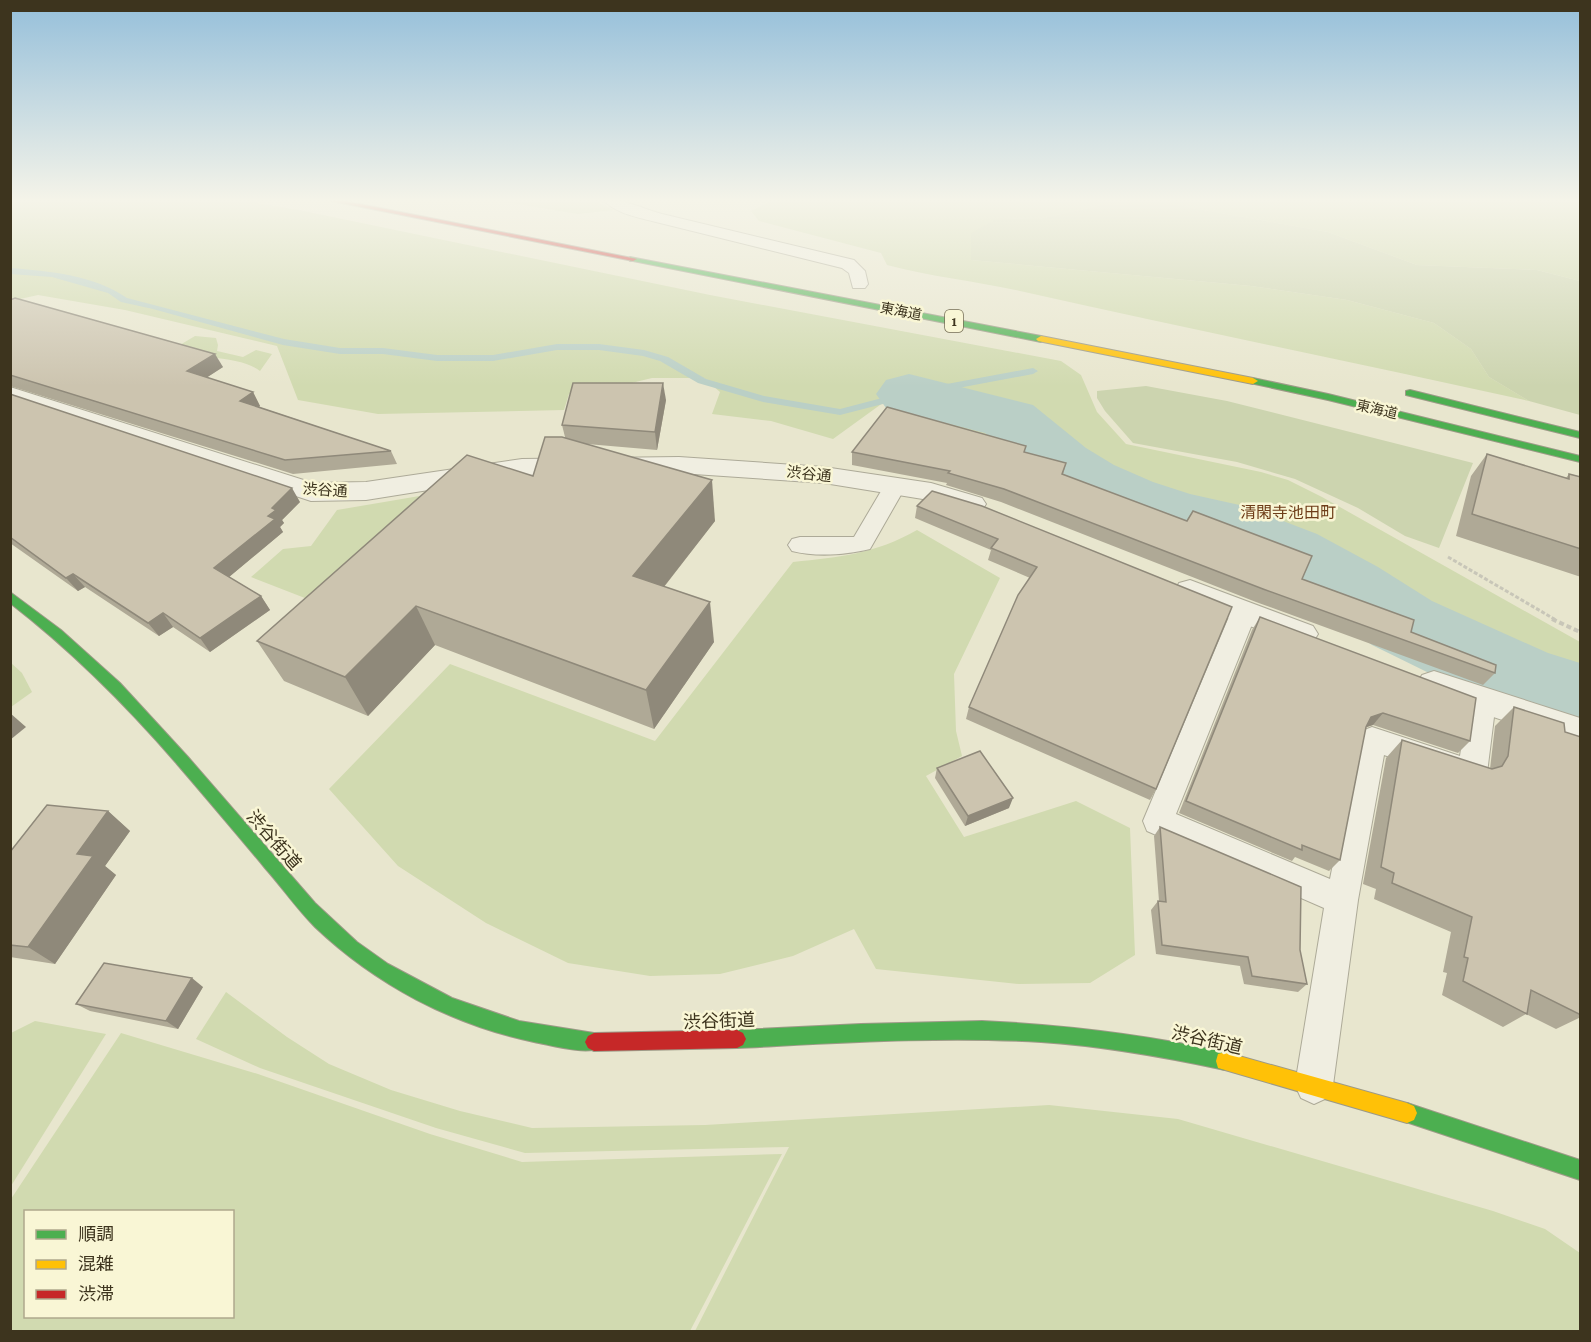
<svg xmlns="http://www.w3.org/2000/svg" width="1591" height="1342" viewBox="0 0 1591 1342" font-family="'Crimson Pro','Noto Sans JP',serif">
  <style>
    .green { fill: #d1dab0; fill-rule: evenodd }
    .cemetery { fill: #ccd4af }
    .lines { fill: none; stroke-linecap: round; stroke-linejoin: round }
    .stream { fill: #bacfc6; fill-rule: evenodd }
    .river { fill: #bacfc6; fill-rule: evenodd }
    .lane-casing { stroke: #adaa98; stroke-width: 2 }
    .street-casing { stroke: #adaa98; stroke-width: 2 }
    .fast-casing { stroke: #9d9a87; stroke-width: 2 }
    .slow-casing { stroke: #9d9a87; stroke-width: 2 }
    .jam-casing { stroke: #9d9a87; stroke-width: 2 }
    .path-far1 { stroke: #c8c6b8; stroke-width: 3; stroke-dasharray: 4 2; stroke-linecap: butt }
    .path { stroke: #c8c6b8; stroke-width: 4; stroke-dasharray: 5 3; stroke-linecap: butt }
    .lane { fill: #f0eee1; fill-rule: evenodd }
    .street { fill: #f0eee1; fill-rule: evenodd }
    .fast { fill: #4caf50; fill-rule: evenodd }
    .slow { fill: #ffc107; fill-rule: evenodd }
    .jam { fill: #c62828; fill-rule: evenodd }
    .wall { fill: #afa996 }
    .shaded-wall { fill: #8f897a }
    .building { fill: #ccc4af; stroke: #8f897a; stroke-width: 1.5 }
    .labels { text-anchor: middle; stroke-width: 5; stroke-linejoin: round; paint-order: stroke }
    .far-street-label { font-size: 14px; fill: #3d341e; stroke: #f9f6d5 }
    .shield { fill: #f9f6d5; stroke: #756e55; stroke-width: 1.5 }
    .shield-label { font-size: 14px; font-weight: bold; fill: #3d341e }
    .street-label { font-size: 15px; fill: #3d341e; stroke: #f9f6d5 }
    .neighbourhood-label { font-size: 16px; fill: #6e3d19; stroke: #f9f6d5 }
    .near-street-label { font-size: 18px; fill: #3d341e; stroke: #f9f6d5 }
  </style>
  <rect width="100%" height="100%" fill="#e8e6ce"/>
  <g class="green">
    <path d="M 11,199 L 233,199 L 299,210 L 710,295 L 1061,361 L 1081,375 L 1097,412 L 1126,444 L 1261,472 L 1288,480 L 1322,497 L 1580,642 L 1580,693 L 1480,653 L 1386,611 L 1314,561 L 1231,523 L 1143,496 L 1029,445 L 942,428 L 942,404 L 891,397 L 833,439 L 771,421 L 712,414 L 720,392 L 704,378 L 652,378 L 607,389 L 569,394 L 564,410 L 378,414 L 298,400 L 277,346 L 125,310 L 38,295 L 11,301 Z"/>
    <path d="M 486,199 L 589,199 L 614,210 L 578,214 Z"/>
    <path d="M 775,199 L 1580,199 L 1580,281 L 1537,270 L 1417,265 L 1328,232 L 1164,203 L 1102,205 L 1039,219 L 998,218 L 971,260 L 1251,286 L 1347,300 L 1434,323 L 1471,349 L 1489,377 L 1529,401 C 1360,364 1190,329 1020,291 C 976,281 931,277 887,265 L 881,253 L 759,221 L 751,211 Z"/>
    <path d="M 195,336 L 216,338 L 218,345 L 217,351 L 243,357 L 256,350 L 272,354 L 260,371 C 240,355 188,357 163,355 Z"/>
    <path d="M 449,491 L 310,600 L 251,577 L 283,549 L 311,546 L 337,510 Z"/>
    <path d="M 917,530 L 1000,578 L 954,674 L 956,731 L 962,756 L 926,776 L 964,837 L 1076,801 L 1130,828 L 1135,955 L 1090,983 L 1019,984 L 876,969 L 854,929 L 793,956 L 720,974 L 650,976 L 568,963 L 486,923 L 398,866 L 329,789 L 450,664 L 655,741 L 793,562 C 840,557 875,554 917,530 Z"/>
    <path d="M 11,663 L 22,673 L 32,692 L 11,707 Z"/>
    <path d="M 226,992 L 287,1037 L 329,1064 L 391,1090 L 460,1111 L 532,1128 L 705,1125 L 1049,1105 L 1178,1119 L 1493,1211 L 1545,1229 L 1580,1253 L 1580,1331 L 695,1331 L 789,1147 L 525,1153 L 436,1128 L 260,1068 L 196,1039 Z"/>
    <path d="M 35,1021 L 106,1034 L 11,1186 L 11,1033 Z"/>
    <path d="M 121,1033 L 258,1074 L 430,1134 L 522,1162 L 782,1154 L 690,1331 L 11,1331 L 11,1199 ZM 26,1212 L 232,1212 L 232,1316 L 26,1316 Z"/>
  </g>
  <g class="cemetery">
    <path d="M 1164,203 L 1328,232 L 1417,265 L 1537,270 L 1580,281 L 1580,415 L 1529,401 L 1489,377 L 1471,349 L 1434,323 L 1347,300 L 1251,286 L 971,260 L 971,233 L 998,218 L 1039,219 L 1102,205 Z"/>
    <path d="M 1146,386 L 1227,401 L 1473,463 L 1439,548 L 1405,536 L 1358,508 L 1295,479 L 1237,462 L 1133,443 L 1105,411 L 1097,398 L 1097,391 Z"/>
  </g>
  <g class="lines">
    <path class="stream" d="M 10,268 C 49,271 94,275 127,298 L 284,339 L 340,348 L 383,348 L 437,355 L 493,355 L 557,344 L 599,344 L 644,350 L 668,357 L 706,379 L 764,396 L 840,409 L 909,391 L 1033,368 L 1038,371 L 1033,374 L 910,397 L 840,415 L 763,402 L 698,383 L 660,361 L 643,356 L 599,350 L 557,350 L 493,361 L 437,361 L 383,354 L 340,354 L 283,345 L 153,309 L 121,302 L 108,293 L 52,277 L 10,274 Z"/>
    <path class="river" d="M 909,374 L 1033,405 L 1086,448 L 1114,465 L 1153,482 L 1190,494 L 1244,506 L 1317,534 L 1378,567 L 1432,601 L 1548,653 L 1580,663 L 1580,735 L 1486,701 L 1372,645 L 1320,607 L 1261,572 L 1199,546 L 1153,535 L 1101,516 L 1062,497 L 1036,478 L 985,433 L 886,408 L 876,394 L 886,380 Z"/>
    <defs>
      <g id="lane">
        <path d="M 603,199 C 624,199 641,208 662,214 L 854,260 L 865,271 L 868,284 L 865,288 L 853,288 L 849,273 L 842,268 L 652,221 C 636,217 612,212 603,199 Z"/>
        <path d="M 895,479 L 903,481 L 906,486 L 870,549 C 846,555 816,557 792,551 L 788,545 L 792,539 L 800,537 L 854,537 L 887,481 Z"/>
        <path d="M 1244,603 L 1253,605 L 1257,612 L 1176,814 L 1330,879 L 1358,739 L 1362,731 L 1372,727 L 1460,756 L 1468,701 L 1472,693 L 1482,690 L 1492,693 L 1496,701 L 1487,773 L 1482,782 L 1472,785 L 1384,755 L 1358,900 L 1333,1085 L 1327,1098 L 1314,1104 L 1301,1098 L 1295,1085 L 1324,908 L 1147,831 L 1143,821 L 1231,612 L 1235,605 Z"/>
      </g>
      <g id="street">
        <path d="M 10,387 L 313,483 L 366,482 L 522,459 L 679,457 L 824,467 L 931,483 L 982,498 L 986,504 L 982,510 L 972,513 L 929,500 L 824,483 L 679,473 L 522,475 L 366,500 L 311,501 L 10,402 Z"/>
        <path d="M 1190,580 L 1313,626 L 1318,634 L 1313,642 L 1302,646 L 1179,599 L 1175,591 L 1179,583 Z"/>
        <path d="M 1434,671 L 1580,718 L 1580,746 L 1422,693 L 1417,684 L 1422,675 Z"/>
      </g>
      <g id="fast">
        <path d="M 630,257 L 1041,336 L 1046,339 L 1041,342 L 633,261 L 630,261 Z"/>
        <path d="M 1253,378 L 1328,394 L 1580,456 L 1580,462 L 1328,400 L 1250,383 L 1250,379 Z"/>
        <path d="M 1410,390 L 1580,432 L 1580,438 L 1406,395 L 1406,391 Z"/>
        <path d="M 10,592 L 61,630 L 120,683 L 188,757 L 315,903 L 357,942 L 388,964 L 452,998 L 519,1021 L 594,1033 L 600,1036 L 603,1042 L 600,1048 C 585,1055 551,1045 534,1042 C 452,1025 375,984 315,927 C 297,909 282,887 265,868 C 236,833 206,798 177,764 C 126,705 72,651 10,603 Z"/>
        <path d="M 982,1021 C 1067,1025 1142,1034 1225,1052 L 1232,1054 L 1234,1061 L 1232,1068 L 1225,1070 C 1164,1057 1104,1046 1041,1042 C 940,1036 838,1043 737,1048 L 731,1045 L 728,1039 L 731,1033 L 737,1030 L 861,1024 Z"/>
        <path d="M 1407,1103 L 1580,1160 L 1580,1180 L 1400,1120 L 1397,1113 L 1400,1106 Z"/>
      </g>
      <g id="slow">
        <path d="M 1041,336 L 1253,378 L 1258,381 L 1253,384 L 1038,341 L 1036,339 Z"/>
        <path d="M 1225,1052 L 1407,1103 L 1414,1106 L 1417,1113 L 1414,1120 L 1407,1123 L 1225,1070 L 1218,1068 L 1216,1061 L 1218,1054 Z"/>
      </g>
      <g id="jam">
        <path d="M 321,199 L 335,199 L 637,259 L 633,261 Z"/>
        <path d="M 737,1030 L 743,1033 L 746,1039 L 743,1045 L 737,1048 L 594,1051 L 588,1048 L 585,1042 L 588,1036 L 594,1033 Z"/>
      </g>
    </defs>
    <use href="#lane" class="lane-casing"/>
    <use href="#street" class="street-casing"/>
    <use href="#fast" class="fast-casing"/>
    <use href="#slow" class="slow-casing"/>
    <use href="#jam" class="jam-casing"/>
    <path class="path-far1" d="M 1448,557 L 1556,620"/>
    <path class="path" d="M 1552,619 L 1580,632"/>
    <use href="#lane" class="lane"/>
    <use href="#street" class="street"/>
    <use href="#fast" class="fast"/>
    <use href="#slow" class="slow"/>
    <use href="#jam" class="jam"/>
  </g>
  <g class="wall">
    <path d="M 10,300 L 223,367 L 206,378 L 253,392 L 260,406 L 259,407 L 391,451 L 397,464 L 293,474 L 10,386 Z"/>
    <path d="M 10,394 L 300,502 L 282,520 L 284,523 L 280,527 L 283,532 L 229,577 L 261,596 L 270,610 L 210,652 L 173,627 L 159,636 L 85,587 L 78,591 L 10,543 Z"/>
    <path d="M 666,400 L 657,450 L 587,444 L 715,521 L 664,587 L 714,642 L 654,729 L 435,645 L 368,716 L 284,681 L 257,641 L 533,476 L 565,437 L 562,425 Z"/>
    <path d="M 852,452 L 1024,453 L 1066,463 L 1063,475 L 1302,579 L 1495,673 L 1483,685 L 1256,602 L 1001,502 L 946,485 L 947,483 L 852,465 Z"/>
    <path d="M 1487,454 L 1566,478 L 1569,474 L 1581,477 L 1581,577 L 1456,536 L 1471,476 Z"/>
    <path d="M 917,506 L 1232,607 L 1156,789 L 1150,800 L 966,719 L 969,707 L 1030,578 L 988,560 L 991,550 L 915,518 Z"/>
    <path d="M 1260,617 L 1470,741 L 1458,753 L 1373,725 L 1366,727 L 1340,860 L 1329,871 L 1295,857 L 1292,861 L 1179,813 L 1252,630 Z"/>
    <path d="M 1514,707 L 1565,732 L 1581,737 L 1581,1017 L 1556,1029 L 1526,1014 L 1503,1027 L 1442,995 L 1447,973 L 1443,972 L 1451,932 L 1374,899 L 1376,889 L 1363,884 L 1386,758 L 1402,740 L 1490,769 L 1495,726 Z"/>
    <path d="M 937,768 L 1009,808 L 965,826 L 935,778 Z"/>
    <path d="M 108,811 L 130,831 L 105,866 L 116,875 L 55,964 L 10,957 L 10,852 Z"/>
    <path d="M 1160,827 L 1300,950 L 1307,984 L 1298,992 L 1244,984 L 1240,966 L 1156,954 L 1151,910 L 1158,901 L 1159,901 L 1154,836 Z"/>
    <path d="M 203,987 L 178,1029 L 90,1011 L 76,1004 Z"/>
  </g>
  <g class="shaded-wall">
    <path d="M 215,354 L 223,367 L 195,385 L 187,371 Z"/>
    <path d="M 663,383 L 666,400 L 657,450 L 655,432 Z"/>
    <path d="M 253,392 L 260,406 L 248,414 L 240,401 Z"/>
    <path d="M 712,480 L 715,521 L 641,616 L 633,576 Z"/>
    <path d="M 292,488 L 300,502 L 282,520 L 284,523 L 280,527 L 283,532 L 223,582 L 214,568 L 268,516 L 272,508 Z"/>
    <path d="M 73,574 L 85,587 L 78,591 L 66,578 Z"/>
    <path d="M 261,596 L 270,610 L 210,652 L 200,638 Z"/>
    <path d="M 710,602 L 714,642 L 654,729 L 646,690 Z"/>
    <path d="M 416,606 L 435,645 L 368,716 L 345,677 Z"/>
    <path d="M 163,613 L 173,627 L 159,636 L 148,623 Z"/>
    <path d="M 10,713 L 26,727 L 10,740 Z"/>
    <path d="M 1383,713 L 1373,725 L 1361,729 L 1371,717 Z"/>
    <path d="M 1013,798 L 1009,808 L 965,826 L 968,816 Z"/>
    <path d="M 108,811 L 130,831 L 105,866 L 116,875 L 55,964 L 28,947 L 77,854 Z"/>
    <path d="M 192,978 L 203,987 L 178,1029 L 166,1021 Z"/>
  </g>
  <g class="building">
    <path d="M 15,298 L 215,354 L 187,371 L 253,392 L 240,401 L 391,451 L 285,460 L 10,375 L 10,300 Z"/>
    <path d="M 573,383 L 663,383 L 655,432 L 562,425 Z"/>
    <path d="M 10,394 L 292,488 L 272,508 L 276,510 L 268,516 L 275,519 L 214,568 L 261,596 L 200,638 L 163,613 L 148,623 L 73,574 L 66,578 L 10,537 Z"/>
    <path d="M 887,407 L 1026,446 L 1024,452 L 1066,463 L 1062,474 L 1187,521 L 1193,511 L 1312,556 L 1302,579 L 1414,620 L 1411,632 L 1496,665 L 1495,673 L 1263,589 L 1004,489 L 948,473 L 950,471 L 852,452 Z"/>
    <path d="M 545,437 L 562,437 L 712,480 L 633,576 L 710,602 L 646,690 L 416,606 L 345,677 L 257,641 L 467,455 L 533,476 Z"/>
    <path d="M 1487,454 L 1569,479 L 1569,474 L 1581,477 L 1581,549 L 1472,514 Z"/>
    <path d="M 932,491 L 982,506 L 1232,607 L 1156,789 L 969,707 L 1018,595 L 1037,567 L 991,548 L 998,539 L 917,506 Z"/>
    <path d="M 1260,617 L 1476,698 L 1470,741 L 1383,713 L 1371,717 L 1366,727 L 1340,860 L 1302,845 L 1302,850 L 1186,801 Z"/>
    <path d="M 1514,707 L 1564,723 L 1565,732 L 1581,737 L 1581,1015 L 1531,990 L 1527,1014 L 1463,981 L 1468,958 L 1464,957 L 1472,917 L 1392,883 L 1394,873 L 1381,867 L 1402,740 L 1492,769 L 1502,766 L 1508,756 Z"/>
    <path d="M 980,751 L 1013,798 L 968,816 L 937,768 Z"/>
    <path d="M 47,805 L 108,811 L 77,854 L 93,856 L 28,947 L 10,945 L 10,852 Z"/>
    <path d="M 1160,827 L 1301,887 L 1300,950 L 1307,984 L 1252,976 L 1248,957 L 1162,945 L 1158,901 L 1166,902 Z"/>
    <path d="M 104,963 L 192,978 L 166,1021 L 76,1004 Z"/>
  </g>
  <linearGradient id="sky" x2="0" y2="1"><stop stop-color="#95bfda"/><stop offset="0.52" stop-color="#f5f4e9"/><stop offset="1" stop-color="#f5f4e9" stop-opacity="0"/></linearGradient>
  <rect width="1591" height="386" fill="url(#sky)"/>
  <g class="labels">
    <g class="far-street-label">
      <text transform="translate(901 311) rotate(11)" y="5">東海道</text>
      <text transform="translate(1377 409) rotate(13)" y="5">東海道</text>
    </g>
    <rect class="shield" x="945" y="310" width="18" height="22" rx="4.5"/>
    <g class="shield-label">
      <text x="954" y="326">1</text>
    </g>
    <g class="street-label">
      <text transform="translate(809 474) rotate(6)" y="5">渋谷通</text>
      <text transform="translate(325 490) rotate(4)" y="5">渋谷通</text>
    </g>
    <g class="neighbourhood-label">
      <text x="1288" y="518">清閑寺池田町</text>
    </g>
    <g class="near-street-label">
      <text transform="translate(274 840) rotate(49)" y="6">渋谷街道</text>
      <text transform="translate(719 1021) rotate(-2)" y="6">渋谷街道</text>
      <text transform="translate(1207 1040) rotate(13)" y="6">渋谷街道</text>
    </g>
  </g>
  <rect width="1591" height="1342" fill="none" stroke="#3d341e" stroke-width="24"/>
  <rect x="24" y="1210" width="210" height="108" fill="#f9f6d5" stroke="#aea88c" stroke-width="1.5"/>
  <rect x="36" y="1230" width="30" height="9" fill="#4caf50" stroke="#aea88c" stroke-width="1.5"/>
  <text x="78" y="1240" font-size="18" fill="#3d341e">順調</text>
  <rect x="36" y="1260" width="30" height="9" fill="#ffc107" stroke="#aea88c" stroke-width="1.5"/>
  <text x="78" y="1270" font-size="18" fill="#3d341e">混雑</text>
  <rect x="36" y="1290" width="30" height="9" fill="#c62828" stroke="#aea88c" stroke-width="1.5"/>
  <text x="78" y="1300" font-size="18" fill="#3d341e">渋滞</text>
</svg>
